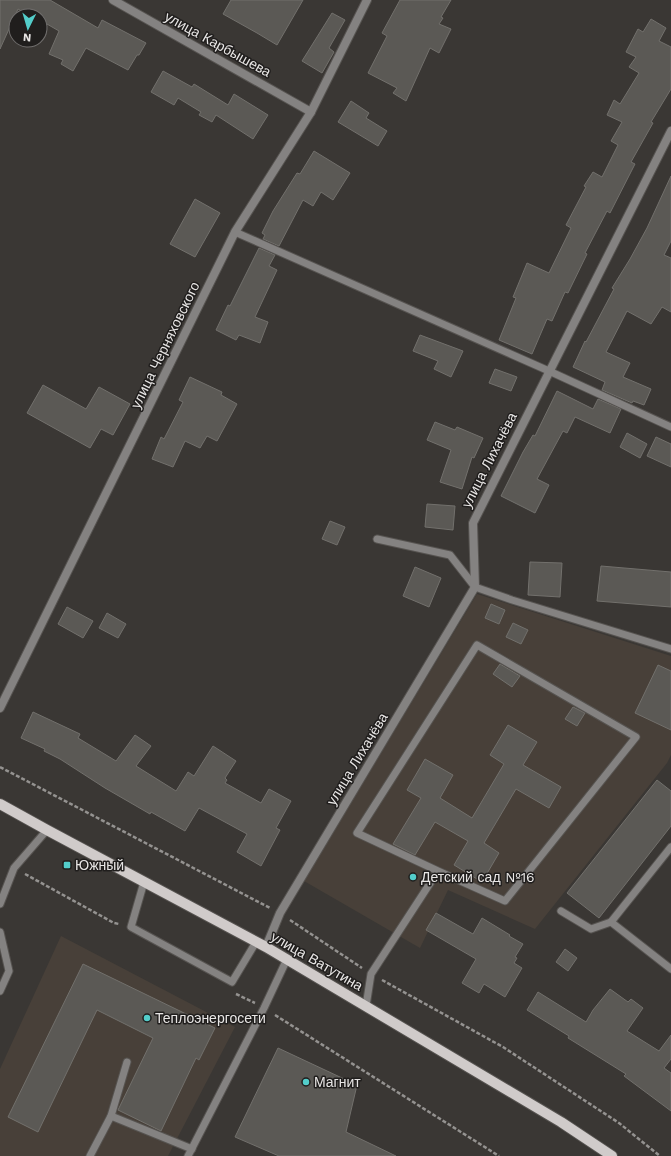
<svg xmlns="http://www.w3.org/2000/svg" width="671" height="1156" viewBox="0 0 671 1156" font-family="'Work Sans',sans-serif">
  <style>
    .built { fill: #484039 }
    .building { fill: #5b5955; stroke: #72706c }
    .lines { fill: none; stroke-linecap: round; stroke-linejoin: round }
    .lane-casing { stroke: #565350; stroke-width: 9 }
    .street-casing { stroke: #565350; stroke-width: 10 }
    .primary-casing { stroke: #565350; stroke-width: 12 }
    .path { stroke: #949290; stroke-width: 2.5; stroke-dasharray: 4 2; stroke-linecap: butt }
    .lane { stroke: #848281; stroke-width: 7 }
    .street { stroke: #848281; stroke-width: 8 }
    .primary { stroke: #d0cbca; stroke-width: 10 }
    .poi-dot { fill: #53cdca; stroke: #201e1d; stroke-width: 1.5 }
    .labels { text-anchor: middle; stroke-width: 3; stroke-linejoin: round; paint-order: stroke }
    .street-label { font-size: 14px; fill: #e8e6e5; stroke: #201e1d }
    .poi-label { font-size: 14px; fill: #e8e6e5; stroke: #201e1d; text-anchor: start }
  </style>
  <rect width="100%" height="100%" fill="#3a3734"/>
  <g class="built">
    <path d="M 477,594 L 671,656 L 671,755 L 667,763 L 535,929 L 448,890 L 420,948 L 304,881 Z"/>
    <path d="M 61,936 L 235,1027 L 168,1156 L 0,1156 L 0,1069 Z"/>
  </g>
  <g class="building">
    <path d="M 0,0 L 50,0 L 98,28 L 102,20 L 146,43 L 139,55 L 137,55 L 128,70 L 86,48 L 73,71 L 61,64 L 63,60 L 49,54 L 59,31 L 40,20 L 40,16 L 30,16 L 18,9 L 0,49 Z"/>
    <path d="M 231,0 L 303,0 L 277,45 L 257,33 L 223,14 Z"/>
    <path d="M 400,0 L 451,0 L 441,17 L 443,18 L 439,24 L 451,29 L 439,53 L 430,48 L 406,101 L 393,93 L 397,88 L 368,73 L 387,36 L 382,33 Z"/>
    <path d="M 332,13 L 345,20 L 329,48 L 334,52 L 322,73 L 302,61 Z"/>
    <path d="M 651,19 L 666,28 L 659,41 L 671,47 L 671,89 L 651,122 L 653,123 L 631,162 L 635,164 L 610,213 L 607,211 L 585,253 L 587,254 L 568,293 L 565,292 L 552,321 L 547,319 L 532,354 L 499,340 L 516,298 L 513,297 L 527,263 L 549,273 L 571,228 L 566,225 L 586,187 L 584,186 L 593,172 L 602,177 L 618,145 L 611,141 L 622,122 L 607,115 L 614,100 L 620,104 L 639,73 L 629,67 L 636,57 L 626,52 L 638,29 L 643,32 Z"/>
    <path d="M 163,71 L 192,87 L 194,84 L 228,105 L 234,94 L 268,115 L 253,139 L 216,115 L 212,122 L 199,115 L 201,112 L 178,98 L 174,105 L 151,92 Z"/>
    <path d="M 351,101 L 369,113 L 366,118 L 387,131 L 378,146 L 338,122 Z"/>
    <path d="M 314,151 L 350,173 L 333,200 L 321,192 L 313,206 L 303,200 L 279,246 L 263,239 L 265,235 L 262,233 L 273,211 L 297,173 L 300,174 Z"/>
    <path d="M 671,176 L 671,241 L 664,255 L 671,258 L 671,312 L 662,307 L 651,324 L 627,311 L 606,352 L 630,363 L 623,377 L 651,389 L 644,405 L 633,401 L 632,403 L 625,400 L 602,390 L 605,382 L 573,367 L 585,341 L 586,342 L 614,289 L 612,288 L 630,259 L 647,228 Z"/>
    <path d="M 195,199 L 220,213 L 195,257 L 170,244 Z"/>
    <path d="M 259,248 L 275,255 L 269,266 L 277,270 L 255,317 L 268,322 L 260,343 L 239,335 L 236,340 L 216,330 L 228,305 L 230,306 Z"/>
    <path d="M 420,335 L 463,351 L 451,377 L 434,369 L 438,361 L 413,351 Z"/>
    <path d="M 495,369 L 517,377 L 511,391 L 489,383 Z"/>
    <path d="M 190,377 L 222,392 L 221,395 L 237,404 L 217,441 L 207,436 L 200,448 L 185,441 L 173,467 L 152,459 L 161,437 L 164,439 L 183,402 L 179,400 Z"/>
    <path d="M 43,385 L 86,409 L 99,387 L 130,404 L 113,435 L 101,429 L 90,448 L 27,413 Z"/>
    <path d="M 557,391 L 593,409 L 598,399 L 621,409 L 610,433 L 575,417 L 567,433 L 563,431 L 537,479 L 549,485 L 535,513 L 501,496 L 523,452 L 533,435 L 535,436 Z"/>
    <path d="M 435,422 L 455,430 L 457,427 L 483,438 L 474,458 L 472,457 L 462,489 L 440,482 L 451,450 L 427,440 Z"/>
    <path d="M 627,433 L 647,444 L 640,458 L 620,447 Z"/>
    <path d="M 656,437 L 671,444 L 671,467 L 647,456 Z"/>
    <path d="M 427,504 L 455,506 L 453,530 L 425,527 Z"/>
    <path d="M 330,521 L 345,527 L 337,545 L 322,539 Z"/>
    <path d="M 530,562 L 562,563 L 560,597 L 528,595 Z"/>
    <path d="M 601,566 L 671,572 L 671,607 L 597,601 Z"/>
    <path d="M 415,567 L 441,578 L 429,607 L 403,596 Z"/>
    <path d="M 491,604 L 505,610 L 499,624 L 485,618 Z"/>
    <path d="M 67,607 L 93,621 L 83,638 L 58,624 Z"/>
    <path d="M 107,613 L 126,624 L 118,638 L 99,628 Z"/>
    <path d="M 513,623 L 528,630 L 521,644 L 506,637 Z"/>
    <path d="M 500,664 L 520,676 L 512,687 L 493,674 Z"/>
    <path d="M 658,665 L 671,671 L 671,730 L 635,713 Z"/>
    <path d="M 573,707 L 585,713 L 577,726 L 565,719 Z"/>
    <path d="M 33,712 L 80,734 L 78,738 L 116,761 L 135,735 L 151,746 L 136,766 L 176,791 L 188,772 L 194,776 L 213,746 L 236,761 L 225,778 L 227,780 L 225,783 L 261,803 L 269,789 L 291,801 L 276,828 L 280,830 L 261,866 L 237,852 L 247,834 L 199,808 L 185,831 L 151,812 L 150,814 L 105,788 L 60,759 L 44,751 L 45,749 L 21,738 Z"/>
    <path d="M 508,725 L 537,742 L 523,765 L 561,787 L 549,808 L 516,789 L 484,843 L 499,853 L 482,882 L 454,865 L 468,841 L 435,822 L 415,855 L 393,844 L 421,798 L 407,790 L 425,759 L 453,775 L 440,798 L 472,818 L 504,764 L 490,755 Z"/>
    <path d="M 657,780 L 671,791 L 671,826 L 599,918 L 567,893 Z"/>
    <path d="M 436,913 L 473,934 L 482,918 L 510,935 L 509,936 L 523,944 L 515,957 L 517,958 L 514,963 L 522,968 L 505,997 L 484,984 L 479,993 L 462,983 L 476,959 L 426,930 Z"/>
    <path d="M 565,949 L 577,958 L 568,971 L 556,962 Z"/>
    <path d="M 83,964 L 215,1028 L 199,1060 L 196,1058 L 161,1131 L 118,1110 L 153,1038 L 97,1010 L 38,1132 L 8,1117 Z"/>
    <path d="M 610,989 L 628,1002 L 631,999 L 643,1008 L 627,1031 L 659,1051 L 671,1035 L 671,1059 L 664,1068 L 671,1073 L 671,1111 L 624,1076 L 626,1074 L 568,1038 L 569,1036 L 527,1010 L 538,992 L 586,1022 L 593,1010 Z"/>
    <path d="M 278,1048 L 357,1085 L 346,1132 L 396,1156 L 279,1156 L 235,1137 Z"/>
  </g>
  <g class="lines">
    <defs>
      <g id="lane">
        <path d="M 235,232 L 549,371 L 671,427"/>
        <path d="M 377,539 L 450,555 L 475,587 L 512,600 L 671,649"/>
        <path d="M 144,882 L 131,927 L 232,982 L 256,942"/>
        <path d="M 0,904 L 14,868 L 47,830"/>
        <path d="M 561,911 L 591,929 L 611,922 L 671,847"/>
        <path d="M 611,922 L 671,969"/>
        <path d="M 0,932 L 9,971 L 0,991"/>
        <path d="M 366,1006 L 371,974 L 438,871 L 505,901 L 636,737 L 477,645 L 357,833 L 438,871"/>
        <path d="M 111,1116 L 192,1149"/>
        <path d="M 90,1156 L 111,1116 L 127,1062"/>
        <path d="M 188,1156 L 264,1008 L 287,959"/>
      </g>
      <g id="street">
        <path d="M 113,0 L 311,112"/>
        <path d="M 0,708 L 235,232 L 311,112 L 367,0"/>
        <path d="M 266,947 L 280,913 L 475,587 L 473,523 L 671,131"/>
      </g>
      <path id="primary" d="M 0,804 L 47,830 L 266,947 L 561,1122 L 612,1156"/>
    </defs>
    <use href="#lane" class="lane-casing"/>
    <use href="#street" class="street-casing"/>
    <use href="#primary" class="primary-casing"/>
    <g class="path">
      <path d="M 0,767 L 270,908"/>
      <path d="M 25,874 L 114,923 L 119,924"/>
      <path d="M 290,920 L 362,968"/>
      <path d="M 382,980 L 503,1047 L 619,1123 L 660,1156"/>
      <path d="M 236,994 L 255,1003"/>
      <path d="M 275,1015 L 499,1156"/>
    </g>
    <use href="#lane" class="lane"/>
    <use href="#street" class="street"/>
    <use href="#primary" class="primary"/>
  </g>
  <g class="poi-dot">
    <rect x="63" y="861" width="8" height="8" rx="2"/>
    <circle cx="413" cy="877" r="4"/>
    <circle cx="147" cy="1018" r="4"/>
    <circle cx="306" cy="1082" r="4"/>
  </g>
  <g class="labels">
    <g class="street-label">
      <text transform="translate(218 44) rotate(29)" y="5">улица Карбышева</text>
      <text transform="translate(165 345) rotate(-64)" y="5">улица Черняховского</text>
      <text transform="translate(489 460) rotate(-63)" y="5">улица Лихачёва</text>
      <text transform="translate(357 759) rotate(-59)" y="5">улица Лихачёва</text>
      <text transform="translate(317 961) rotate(30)" y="5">улица Ватутина</text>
    </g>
    <g class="poi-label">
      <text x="75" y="870">Южный</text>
      <text x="421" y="882">Детский сад №16</text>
      <text x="155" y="1023">Теплоэнергосети</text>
      <text x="314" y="1087">Магнит</text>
    </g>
  </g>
  <g transform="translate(28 28) rotate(185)"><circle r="19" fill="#201e1d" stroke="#706e6d"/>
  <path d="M0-3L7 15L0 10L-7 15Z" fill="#53cdca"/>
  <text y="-6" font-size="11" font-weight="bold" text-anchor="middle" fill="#e8e6e5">N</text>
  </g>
</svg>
